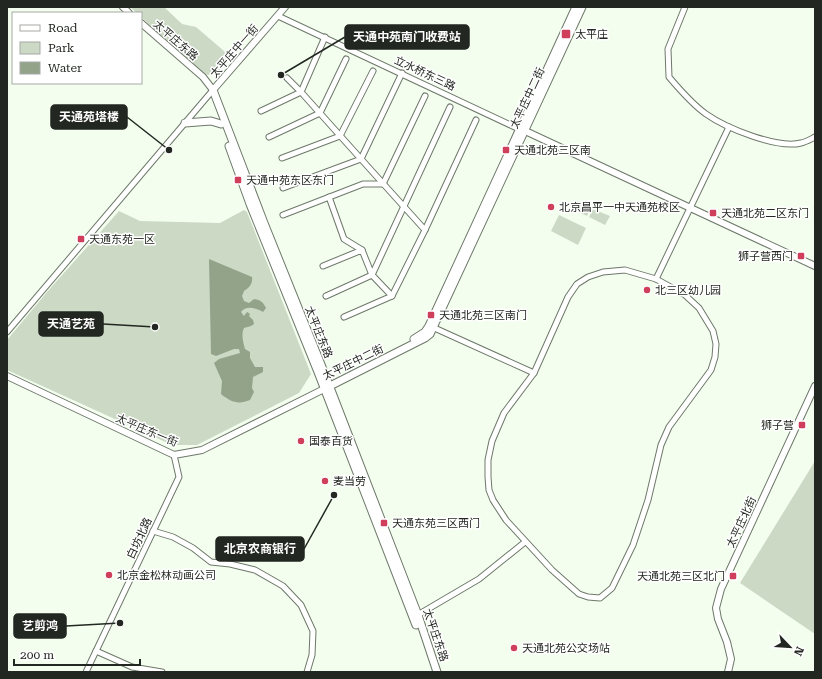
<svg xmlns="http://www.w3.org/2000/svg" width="822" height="679" viewBox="0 0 822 679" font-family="'Roboto Serif','Noto Sans SC',serif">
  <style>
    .green { fill: #cbd9c5 }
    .water { fill: #92a38a }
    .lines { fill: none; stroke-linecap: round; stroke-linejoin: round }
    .minor-casing { stroke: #6e786a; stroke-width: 7 }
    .tertiary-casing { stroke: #6e786a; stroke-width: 8 }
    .secondary-casing { stroke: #6e786a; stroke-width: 9 }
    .minor { stroke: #fff; stroke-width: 5 }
    .tertiary { stroke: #fff; stroke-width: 6 }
    .secondary { stroke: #fff; stroke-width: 7 }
    .poi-dot { fill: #cf3f5c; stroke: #fff; stroke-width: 1.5 }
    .labels { text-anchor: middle; stroke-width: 3; stroke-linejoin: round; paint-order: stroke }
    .poi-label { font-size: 11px; fill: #232721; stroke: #fff; text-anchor: start }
    .street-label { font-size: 11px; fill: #232721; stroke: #fff }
    .leader { fill: none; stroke: #232721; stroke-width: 1.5 }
    .callout-dot { fill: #232721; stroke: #fff; stroke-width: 1.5 }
    .callout { fill: #232721; stroke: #232721; stroke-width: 1.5 }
    .callout-label { font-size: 12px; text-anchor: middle; font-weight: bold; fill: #fff }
  </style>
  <rect width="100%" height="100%" fill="#f3feef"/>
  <g class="green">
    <path d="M 130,7 L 164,7 L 182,24 L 196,27 L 231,57 L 218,73 L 208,75 L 203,73 L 141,17 L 141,13 L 137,13 Z"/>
    <path d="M 575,200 L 591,208 L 587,216 L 571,209 Z"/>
    <path d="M 593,209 L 610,216 L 605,225 L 589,217 Z"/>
    <path d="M 244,210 L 247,212 L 311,374 L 299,393 L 197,445 L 172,445 L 7,370 L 7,340 L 47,292 L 119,211 L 140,221 L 220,223 Z"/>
    <path d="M 559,215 L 586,228 L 578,245 L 551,231 Z"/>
    <path d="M 815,461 L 815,634 L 740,583 Z"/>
  </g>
  <path class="water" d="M 209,259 L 252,277 C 253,284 249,288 244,291 L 242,296 L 244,301 L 249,303 L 254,299 C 261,300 263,302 266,308 L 263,312 C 256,308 246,305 241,312 L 244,316 L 247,312 L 250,314 L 249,316 L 253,320 L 254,324 L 251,326 L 244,328 C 241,334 243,342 245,349 L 250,352 L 250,358 L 255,367 L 263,367 L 263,372 L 253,377 L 252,388 L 254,392 L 250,400 C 238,405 231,402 221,394 L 222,381 L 214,363 L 219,359 L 240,353 L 239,349 L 234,349 L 216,356 L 211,354 Z"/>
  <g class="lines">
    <defs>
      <g id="minor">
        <path d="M 685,7 L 668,49 L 669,77 C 680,90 692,104 706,114 C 726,128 777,149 801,143 C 806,142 811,139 815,137"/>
        <path d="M 278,16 L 519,129"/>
        <path d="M 402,73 L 361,159 L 425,230"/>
        <path d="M 261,111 L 301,92 L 287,78"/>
        <path d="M 269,137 L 320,113 L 346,59"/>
        <path d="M 282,158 L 340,136 L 373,71"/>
        <path d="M 283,188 L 361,159 L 301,92 L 325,37"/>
        <path d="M 329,197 L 344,239 L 362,250"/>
        <path d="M 283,215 L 363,184 L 383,184 L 425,96"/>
        <path d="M 323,266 L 362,250 L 372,275 L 392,296"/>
        <path d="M 625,270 L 656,279 L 685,295 L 699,308 L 713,331 L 716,344 L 715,357 L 711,370 L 669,427 L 661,445 L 648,500 L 633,545 L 612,588 L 600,598 L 588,597 L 579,594 L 552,570 L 506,520 L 493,500 L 489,490 L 488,477 L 488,460 L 492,441 L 504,413 L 534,373 L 568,297 L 577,284 L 588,277 L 603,272 Z"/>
        <path d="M 656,279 L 729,127"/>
        <path d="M 326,296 L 372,275 L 450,107"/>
        <path d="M 344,317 L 392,296 L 425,230 L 476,120"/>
        <path d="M 430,326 L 534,373"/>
        <path d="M 7,332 L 213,90"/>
        <path d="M 153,531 L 173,537 L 193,548 L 211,562 L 230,564 L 255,570 L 283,586 L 301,605 L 313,631 L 312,655 L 307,672"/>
        <path d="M 416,616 L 479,579 L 525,542"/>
        <path d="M 96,651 L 132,667 L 162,672"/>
        <path d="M 86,672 L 179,477 L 174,455"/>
      </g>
      <g id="tertiary">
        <path d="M 123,7 L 129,13"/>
        <path d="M 141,23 L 203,77 L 213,90 L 285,7"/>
        <path d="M 521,129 L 815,266"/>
        <path d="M 7,376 L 174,455 L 202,450 L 324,389"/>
        <path d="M 728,672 L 731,659 L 727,642 L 718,619 L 716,608 L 721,589 L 815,386"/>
      </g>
      <g id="secondary">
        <path d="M 213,90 L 264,223 L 324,372 L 418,615 L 437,672"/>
        <path d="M 185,123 L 211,121 L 221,124"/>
        <path d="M 229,146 L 250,204 L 318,372 L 416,625"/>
        <path d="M 414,339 L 425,332 L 429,326 L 576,7"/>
        <path d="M 326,388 L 425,338 L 430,334 L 582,7"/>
      </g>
    </defs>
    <use href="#minor" class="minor-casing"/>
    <use href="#tertiary" class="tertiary-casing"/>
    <use href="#secondary" class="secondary-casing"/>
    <use href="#minor" class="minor"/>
    <use href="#tertiary" class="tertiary"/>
    <use href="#secondary" class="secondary"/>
  </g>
  <g class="poi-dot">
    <rect x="561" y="29" width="10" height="10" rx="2"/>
    <rect x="502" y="146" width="8" height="8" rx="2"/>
    <rect x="234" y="176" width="8" height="8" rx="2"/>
    <circle cx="551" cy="207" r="4"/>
    <rect x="709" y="209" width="8" height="8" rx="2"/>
    <rect x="77" y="235" width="8" height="8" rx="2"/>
    <rect x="797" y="252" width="8" height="8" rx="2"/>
    <circle cx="647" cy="290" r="4"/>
    <rect x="427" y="311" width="8" height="8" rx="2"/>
    <rect x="798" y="421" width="8" height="8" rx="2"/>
    <circle cx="301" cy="441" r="4"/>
    <circle cx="325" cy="481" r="4"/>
    <rect x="380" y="519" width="8" height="8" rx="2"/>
    <circle cx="109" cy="575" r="4"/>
    <rect x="729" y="572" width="8" height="8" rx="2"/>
    <circle cx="514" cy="648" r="4"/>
  </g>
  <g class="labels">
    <g class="poi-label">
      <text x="575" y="38">太平庄</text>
      <text x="514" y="154">天通北苑三区南</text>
      <text x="246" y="184">天通中苑东区东门</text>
      <text x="559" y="211">北京昌平一中天通苑校区</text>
      <text x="721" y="217">天通北苑二区东门</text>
      <text x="89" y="243">天通东苑一区</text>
      <text x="793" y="260" text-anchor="end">狮子营西门</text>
      <text x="655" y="294">北三区幼儿园</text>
      <text x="439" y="319">天通北苑三区南门</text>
      <text x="794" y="429" text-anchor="end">狮子营</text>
      <text x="309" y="445">国泰百货</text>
      <text x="333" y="485">麦当劳</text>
      <text x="392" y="527">天通东苑三区西门</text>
      <text x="117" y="579">北京金松林动画公司</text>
      <text x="725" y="580" text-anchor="end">天通北苑三区北门</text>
      <text x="522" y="652">天通北苑公交场站</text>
    </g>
    <g class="street-label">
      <text transform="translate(176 40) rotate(41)" y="4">太平庄东路</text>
      <text transform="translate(234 51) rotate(-49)" y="4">太平庄中一街</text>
      <text transform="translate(425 73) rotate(25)" y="4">立水桥东三路</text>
      <text transform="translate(527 98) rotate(-65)" y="4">太平庄中二街</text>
      <text transform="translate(319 332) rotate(68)" y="4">太平庄东路</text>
      <text transform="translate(353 362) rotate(-26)" y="4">太平庄中二街</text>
      <text transform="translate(147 430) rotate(23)" y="4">太平庄东一街</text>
      <text transform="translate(741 522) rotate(-65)" y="4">太平庄北街</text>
      <text transform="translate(139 538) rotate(-65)" y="4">白坊北路</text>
      <text transform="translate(436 635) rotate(71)" y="4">太平庄东路</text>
    </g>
  </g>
  <path class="leader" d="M281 75L345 37M169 150L127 117M155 327L103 324M334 495L304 549M120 623L66 626"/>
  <g class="callout-dot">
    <circle cx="281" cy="75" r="4"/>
    <circle cx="169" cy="150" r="4"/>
    <circle cx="155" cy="327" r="4"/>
    <circle cx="334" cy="495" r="4"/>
    <circle cx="120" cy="623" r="4"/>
  </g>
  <g class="callout">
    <rect x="345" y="25" width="124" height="24" rx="4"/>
    <rect x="51" y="105" width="76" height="24" rx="4"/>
    <rect x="39" y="312" width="64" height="24" rx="4"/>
    <rect x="216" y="537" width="88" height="24" rx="4"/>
    <rect x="14" y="614" width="52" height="24" rx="4"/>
  </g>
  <g class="callout-label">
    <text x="407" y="41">天通中苑南门收费站</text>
    <text x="89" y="121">天通苑塔楼</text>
    <text x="71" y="328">天通艺苑</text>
    <text x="260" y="553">北京农商银行</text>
    <text x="40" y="630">艺剪鸿</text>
  </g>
  <rect width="822" height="679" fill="none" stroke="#232721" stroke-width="16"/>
  <rect x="12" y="12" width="130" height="72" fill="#ffffff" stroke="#a7a9a6"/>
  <rect x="20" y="25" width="20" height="6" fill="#ffffff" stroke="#a7a9a6"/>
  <text x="48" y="32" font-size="12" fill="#232721">Road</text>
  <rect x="20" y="42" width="20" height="12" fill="#cbd9c5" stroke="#a7a9a6"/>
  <text x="48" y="52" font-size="12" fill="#232721">Park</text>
  <rect x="20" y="62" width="20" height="12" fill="#92a38a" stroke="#a7a9a6"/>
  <text x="48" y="72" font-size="12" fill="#232721">Water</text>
  <g transform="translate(790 647) rotate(115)" stroke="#ffffff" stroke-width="3" paint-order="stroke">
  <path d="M0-3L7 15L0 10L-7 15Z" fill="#232721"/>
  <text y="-6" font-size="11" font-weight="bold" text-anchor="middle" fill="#232721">N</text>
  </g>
  <path d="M14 659v6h126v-6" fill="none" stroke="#232721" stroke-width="2"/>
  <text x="20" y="659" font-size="12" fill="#232721" stroke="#ffffff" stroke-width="3" paint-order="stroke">200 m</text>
</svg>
